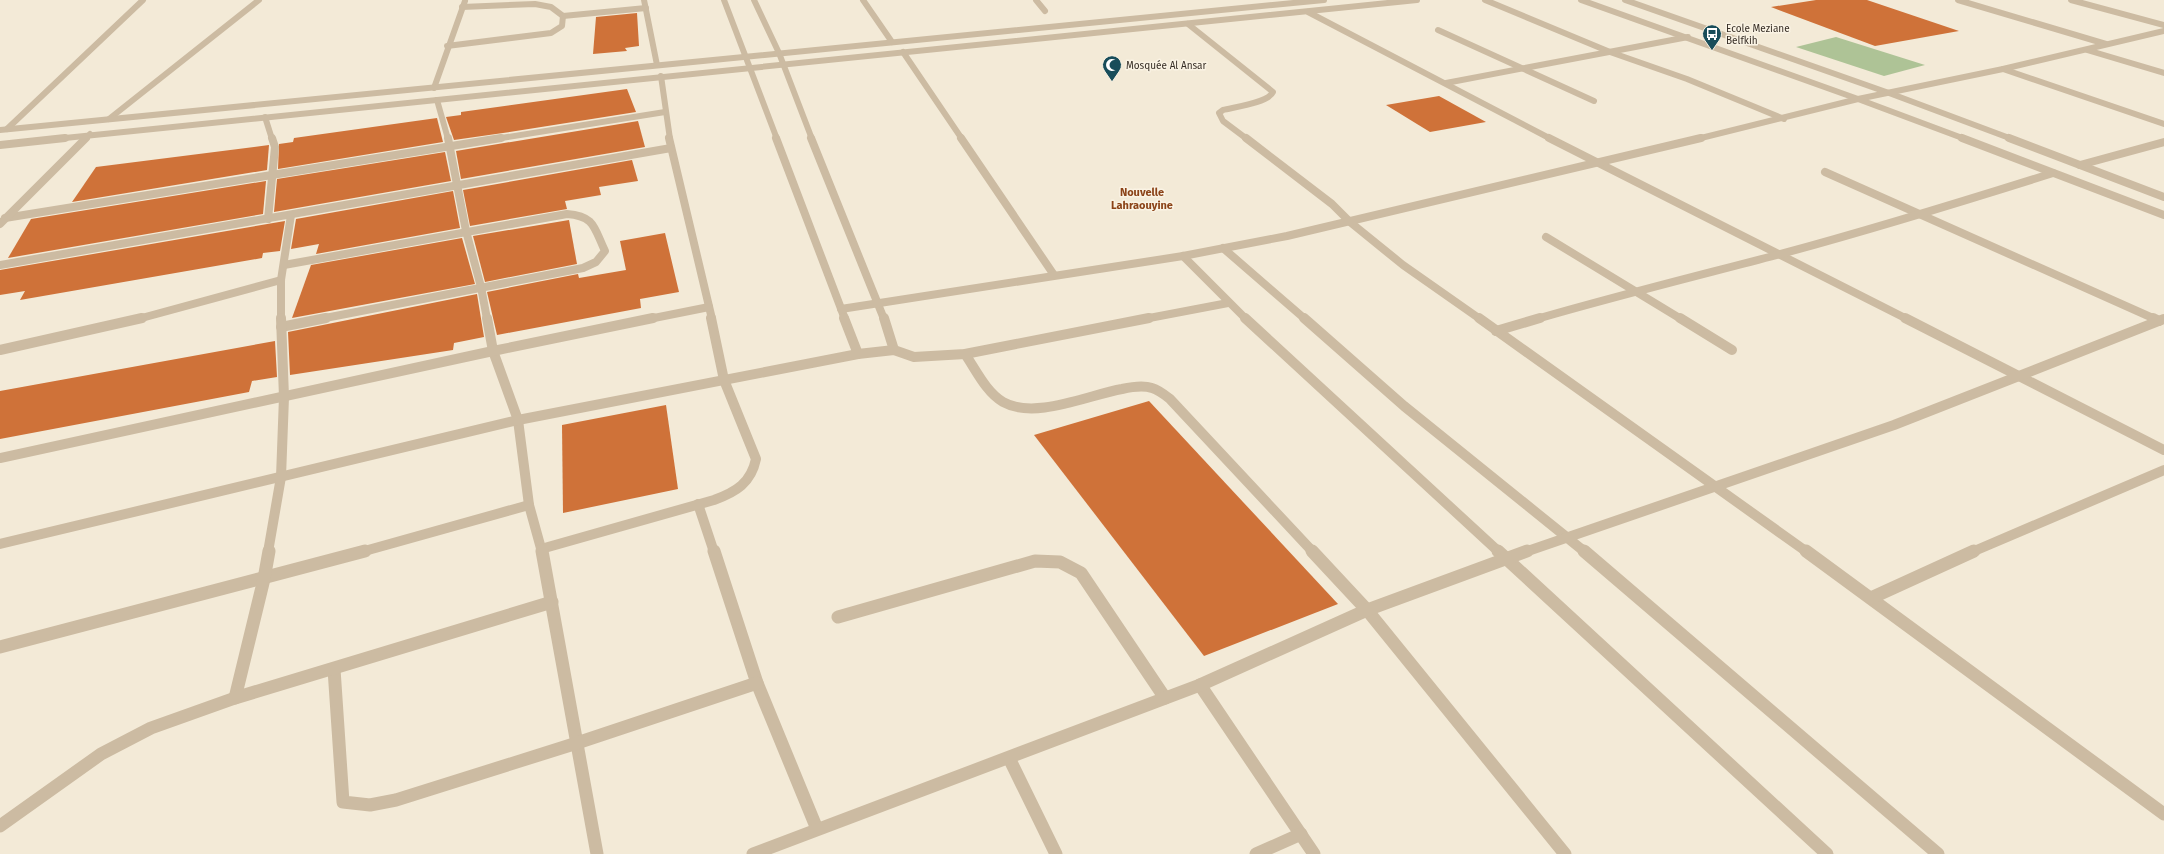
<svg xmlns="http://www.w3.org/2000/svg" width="2164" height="854" viewBox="0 0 2164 854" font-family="'Fira Sans',sans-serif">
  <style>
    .green { fill: #aec396 }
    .building { fill: #cf7239 }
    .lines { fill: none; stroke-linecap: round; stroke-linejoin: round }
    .minor-far3 { stroke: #ccbba2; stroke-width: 6 }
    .minor-far2 { stroke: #ccbba2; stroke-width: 8 }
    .minor-far1 { stroke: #ccbba2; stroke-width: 10 }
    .minor { stroke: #ccbba2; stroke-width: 13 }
    .labels { text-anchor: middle; stroke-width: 3; stroke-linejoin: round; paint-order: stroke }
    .far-poi-label { font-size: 10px; fill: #362d25; stroke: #faf3e4; text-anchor: start }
    .far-neighbourhood-label { font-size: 11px; font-weight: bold; fill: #8b4318; stroke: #faf3e4 }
  </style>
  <rect width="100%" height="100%" fill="#f3ead7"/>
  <path class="green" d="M 1836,37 L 1925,65 L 1884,76 L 1796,47 Z"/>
  <g class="building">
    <path d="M 1816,0 L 1867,0 L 1959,31 L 1875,46 L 1771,7 Z"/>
    <path d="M 637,13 L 639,46 L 625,48 L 627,51 L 593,54 L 596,17 Z"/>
    <path d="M 627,89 L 636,112 L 503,133 L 454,140 L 446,117 L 461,115 L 461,112 Z"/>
    <path d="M 1439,96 L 1486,122 L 1430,132 L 1386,105 Z"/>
    <path d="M 437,118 L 443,142 L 278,169 L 279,144 L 293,142 L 294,138 Z"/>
    <path d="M 638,121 L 645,147 L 461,179 L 456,151 Z"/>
    <path d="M 269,145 L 267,170 L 72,202 L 96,167 Z"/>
    <path d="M 445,152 L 451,181 L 274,212 L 277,179 Z"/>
    <path d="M 632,160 L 638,181 L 599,187 L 601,195 L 565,201 L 567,209 L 470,226 L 463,190 Z"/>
    <path d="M 266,181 L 263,214 L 8,258 L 31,219 Z"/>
    <path d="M 453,191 L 460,228 L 316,254 L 319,244 L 291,249 L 296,219 Z"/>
    <path d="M 569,220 L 577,264 L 485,282 L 473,236 Z"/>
    <path d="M 285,221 L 280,251 L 263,253 L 262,258 L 20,300 L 25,291 L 0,295 L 0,270 Z"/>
    <path d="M 665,233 L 679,292 L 640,299 L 641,308 L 497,335 L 487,292 L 578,274 L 579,278 L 626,270 L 620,241 Z"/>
    <path d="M 462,238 L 475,284 L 292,318 L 311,265 Z"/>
    <path d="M 477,294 L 484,337 L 454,343 L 453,350 L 290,375 L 288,332 Z"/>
    <path d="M 275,341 L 277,377 L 252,381 L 249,392 L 0,439 L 0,391 Z"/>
    <path d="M 1149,401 L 1338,604 L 1204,656 L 1034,435 Z"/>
    <path d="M 666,405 L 678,489 L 563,513 L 562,425 Z"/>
  </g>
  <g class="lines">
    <g class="minor-far3">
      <path d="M 644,0 L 657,65"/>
      <path d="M 724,0 L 777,139"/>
      <path d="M 754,0 L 779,53 L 812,139"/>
      <path d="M 863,0 L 892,42"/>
      <path d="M 1036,0 L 1045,11"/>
      <path d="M 1485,0 L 1610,52 L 1687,79 L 1784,119"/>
      <path d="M 1581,0 L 1858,99 L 1965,139"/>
      <path d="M 1625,0 L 1889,93 L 2012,139"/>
      <path d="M 1958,0 L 2106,44"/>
      <path d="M 2071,0 L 2164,25"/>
      <path d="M 462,7 L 535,4 L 551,7 L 563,16 L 646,8"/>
      <path d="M 1308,12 L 1551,139"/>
      <path d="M 1188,24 L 1273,92 C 1268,103 1235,107 1223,110 L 1219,113 L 1223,121 L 1247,139"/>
      <path d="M 1438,30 L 1594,101"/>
      <path d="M 447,46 L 551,33 L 562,26 L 563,16"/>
      <path d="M 2087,50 L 2164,73"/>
      <path d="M 903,52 L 962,139"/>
      <path d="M 2003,69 L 2164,124"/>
      <path d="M 661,76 L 670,139"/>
      <path d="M 1446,83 L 1688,37"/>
      <path d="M 434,88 L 465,1"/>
      <path d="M 437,100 L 448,139"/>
      <path d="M 265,117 L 272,139"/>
      <path d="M 109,119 L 259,0"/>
      <path d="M 7,129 L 143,0"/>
      <path d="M 0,130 L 1324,0"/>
      <path d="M 55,139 L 1417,0"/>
      <path d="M 85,139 L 90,134"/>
      <path d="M 495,139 L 665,112"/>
      <path d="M 1697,139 L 1858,99 L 2003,69 L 2164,31"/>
    </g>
    <g class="minor-far2">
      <path d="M 448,138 L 466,231 L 481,287 L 487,319"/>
      <path d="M 669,138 L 712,319"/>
      <path d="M 776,138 L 845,319"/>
      <path d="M 811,138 L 884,319"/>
      <path d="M 961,138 L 1054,275"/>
      <path d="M 1246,138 L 1332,204 L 1350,222 L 1403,265 L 1480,319"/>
      <path d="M 1549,138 L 1907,319"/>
      <path d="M 1962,138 L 2164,215"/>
      <path d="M 2009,138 L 2164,197"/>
      <path d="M 0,145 L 65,138"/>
      <path d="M 2080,165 L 2164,142"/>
      <path d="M 1825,172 L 2155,319"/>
      <path d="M 5,218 L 501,138"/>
      <path d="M 268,219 L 275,147 L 272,138"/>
      <path d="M 0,224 L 86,138"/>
      <path d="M 1546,237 L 1681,319"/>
      <path d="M 1223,248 L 1305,319"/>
      <path d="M 1183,256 L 1246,319"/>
      <path d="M 0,265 L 671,148"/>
      <path d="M 284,265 L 567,214 C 595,216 594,228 605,251 L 596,262 L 583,268 L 320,319"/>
      <path d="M 841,309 L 1183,256 L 1287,236 L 1701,138"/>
      <path d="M 138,319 L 281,280"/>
      <path d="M 281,319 L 281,280 L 291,215"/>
      <path d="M 649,319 L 709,307"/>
      <path d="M 1144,319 L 1228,303"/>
      <path d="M 1537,319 C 1616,296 1697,276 1777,255 C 1870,230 1961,202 2053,173"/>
    </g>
    <g class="minor-far1">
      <path d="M 487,318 L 493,351 L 518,420 L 529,505 L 542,552"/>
      <path d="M 844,318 L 858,354"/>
      <path d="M 884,318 L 894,350"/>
      <path d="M 1245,318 L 1499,552"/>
      <path d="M 1304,318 L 1404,406 L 1585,552"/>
      <path d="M 1479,318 L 1807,552"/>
      <path d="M 1680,318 L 1732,350"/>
      <path d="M 1905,318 L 2164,450"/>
      <path d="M 2153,318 L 2159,321"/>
      <path d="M 281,327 L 326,318"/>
      <path d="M 1496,331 L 1540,318"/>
      <path d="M 0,350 L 142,318"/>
      <path d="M 965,354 C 976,370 986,392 1003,402 C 1035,420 1088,395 1122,389 C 1131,387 1143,385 1152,388 C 1159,390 1165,395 1170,399 L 1313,552"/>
      <path d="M 0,458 L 493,351 L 653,318"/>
      <path d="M 698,504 L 714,552"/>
      <path d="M 0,544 L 518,420 L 858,354 L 894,350 L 914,357 L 965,354 L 1149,318"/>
      <path d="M 541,549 L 714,500 C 736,492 751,483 756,459 L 724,380 L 711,318"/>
      <path d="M 268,552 L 281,477 L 284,397 L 281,318"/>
      <path d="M 361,552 L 529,505"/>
      <path d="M 1525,552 L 1894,425 L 2164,319"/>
      <path d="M 1972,552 L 2164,470"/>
    </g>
    <g class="minor">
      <path d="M 542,551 L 597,854"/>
      <path d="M 714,551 L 757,683 L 817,829"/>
      <path d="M 1312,551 L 1367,610 L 1565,854"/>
      <path d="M 1498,551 L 1827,854"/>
      <path d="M 1584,551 L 1938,854"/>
      <path d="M 1806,551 L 2164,814"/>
      <path d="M 1871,598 L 1974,551"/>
      <path d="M 838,617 L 1035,561 L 1060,562 L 1081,573 L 1165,698"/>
      <path d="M 0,647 L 365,551"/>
      <path d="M 334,669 L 343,802 L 370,805 L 396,800 L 577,743 L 757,683"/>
      <path d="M 1200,685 L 1314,854"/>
      <path d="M 235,698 L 264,579 L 269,551"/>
      <path d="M 1009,758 L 1056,854"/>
      <path d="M 0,826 L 101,754 L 151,728 L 235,698 L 552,602"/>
      <path d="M 753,854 L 1200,685 L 1367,610 L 1527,551"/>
      <path d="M 1256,854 L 1301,834"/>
    </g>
  </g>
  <defs>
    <symbol id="bus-pin" viewBox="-11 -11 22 30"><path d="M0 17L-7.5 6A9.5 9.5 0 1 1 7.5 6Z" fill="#184d5a" stroke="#faf3e4"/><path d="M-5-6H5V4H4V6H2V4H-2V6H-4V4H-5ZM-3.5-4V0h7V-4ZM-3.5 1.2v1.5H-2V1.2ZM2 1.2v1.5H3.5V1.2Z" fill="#fff"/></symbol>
    <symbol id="mosque-pin" viewBox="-11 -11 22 30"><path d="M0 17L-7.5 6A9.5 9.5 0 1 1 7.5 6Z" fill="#184d5a" stroke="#faf3e4"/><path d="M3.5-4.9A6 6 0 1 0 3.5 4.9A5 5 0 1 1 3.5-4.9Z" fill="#fff"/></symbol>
  </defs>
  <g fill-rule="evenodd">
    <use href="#bus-pin" x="1701" y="23" width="22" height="30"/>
    <use href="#mosque-pin" x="1101" y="54" width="22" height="30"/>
  </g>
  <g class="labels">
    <g class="far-poi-label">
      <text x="1726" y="32">Ecole Meziane<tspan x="1726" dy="12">Belfkih</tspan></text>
      <text x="1126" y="69">Mosquée Al Ansar</text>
    </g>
    <g class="far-neighbourhood-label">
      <text x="1142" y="196">Nouvelle<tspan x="1142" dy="13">Lahraouyine</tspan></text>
    </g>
  </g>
</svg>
